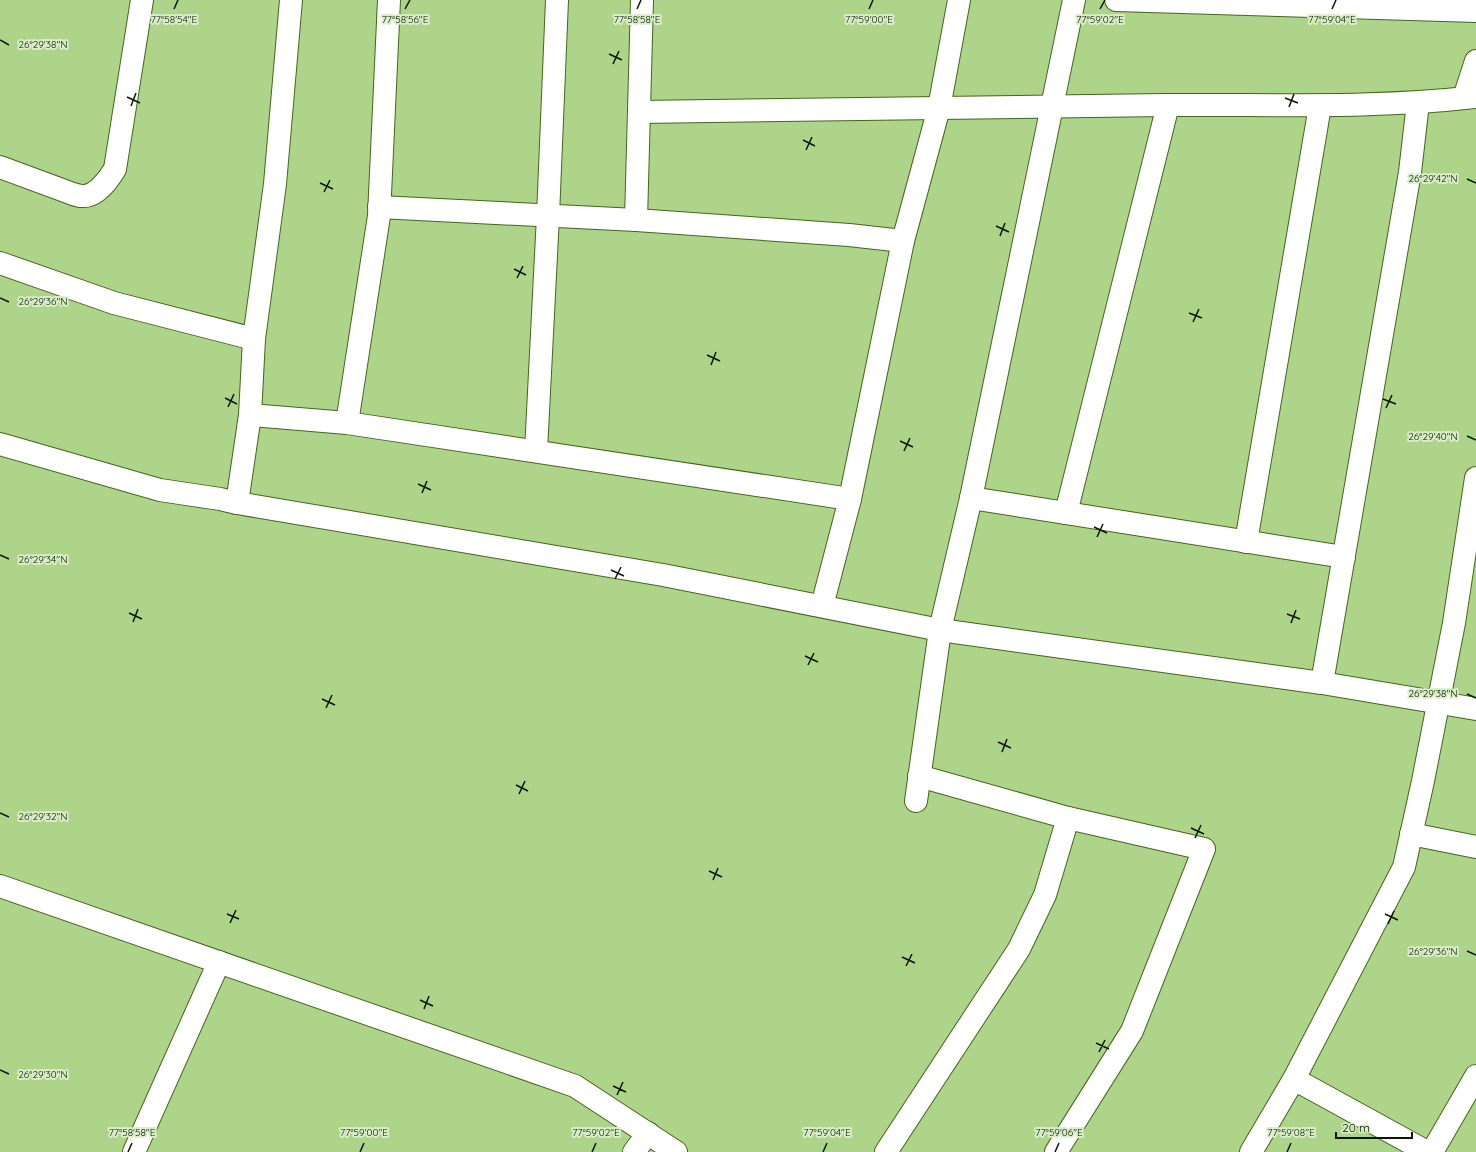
<svg xmlns="http://www.w3.org/2000/svg" width="1476" height="1152" viewBox="0 0 1476 1152" font-family="Quicksand,sans-serif">
  <style>
    .lines { fill: none; stroke-linecap: round; stroke-linejoin: round }
    .minor-casing { stroke: #44661b; stroke-width: 24 }
    .minor { stroke: #fff; stroke-width: 22 }
    .ticks { fill: none; stroke: #091600; stroke-width: 1.5 }
    .ticks-label { font-size: 10px; text-anchor: middle; fill: #091600; stroke: #d9eec8; stroke-width: 4; stroke-linejoin: round; paint-order: stroke }
  </style>
  <rect width="100%" height="100%" fill="#add488"/>
  <g class="lines">
    <defs>
      <g id="minor">
        <path d="M 1074,0 L 971,498 L 940,630 L 1322,683 L 1476,709"/>
        <path d="M 1116,0 L 1476,11"/>
        <path d="M 1464,98 L 1476,61"/>
        <path d="M 640,112 C 815,109 990,107 1165,105 C 1269,104 1373,109 1476,97"/>
        <path d="M 0,167 L 73,194 C 76,195 79,196 82,196 C 96,197 109,179 115,169 L 142,0"/>
        <path d="M 379,207 L 636,220 L 849,235 L 903,241"/>
        <path d="M 636,220 L 642,0"/>
        <path d="M 0,263 L 114,303 L 254,339"/>
        <path d="M 250,415 L 347,423 L 850,499"/>
        <path d="M 347,423 L 379,216 L 389,0"/>
        <path d="M 0,444 L 160,490 L 220,499 L 237,503 L 663,575 L 940,630 L 916,801"/>
        <path d="M 536,451 L 548,216 L 557,0"/>
        <path d="M 971,498 L 1344,557"/>
        <path d="M 237,503 L 250,415 L 254,339 L 275,184 L 291,0"/>
        <path d="M 1066,513 L 1168,105"/>
        <path d="M 1246,542 L 1320,106"/>
        <path d="M 822,606 L 850,499 L 903,241 L 939,108 L 959,0"/>
        <path d="M 1322,683 L 1410,172 L 1418,103"/>
        <path d="M 919,776 L 1068,818 L 1204,849 L 1132,1031 L 1056,1152"/>
        <path d="M 1411,834 L 1476,847"/>
        <path d="M 0,886 L 575,1086 L 676,1152"/>
        <path d="M 1294,1079 L 1427,1152"/>
        <path d="M 134,1152 L 219,962"/>
        <path d="M 634,1152 L 648,1133"/>
        <path d="M 886,1152 L 1019,949 L 1045,895 L 1068,818"/>
        <path d="M 1251,1152 L 1294,1079 L 1404,867 L 1423,781 L 1454,623 L 1476,478"/>
        <path d="M 1432,1152 L 1476,1076"/>
      </g>
    </defs>
    <use href="#minor" class="minor-casing"/>
    <use href="#minor" class="minor"/>
  </g>
  <path class="ticks" d="M 174,9 L 178,0M 405,9 L 410,0M 637,9 L 641,0M 869,9 L 873,0M 1100,9 L 1105,0M 1332,9 L 1336,0M 0,40 L 9,45M 609,54 L 622,60M 613,64 L 619,51M 127,97 L 140,103M 1285,98 L 1298,103M 131,106 L 136,93M 1289,107 L 1294,94M 803,140 L 815,146M 806,150 L 812,137M 1467,179 L 1476,183M 320,183 L 333,189M 324,192 L 330,180M 996,226 L 1009,232M 1000,236 L 1005,223M 514,269 L 526,275M 517,278 L 523,266M 0,298 L 9,302M 1189,313 L 1202,318M 1193,322 L 1199,309M 707,355 L 720,361M 711,365 L 716,352M 225,398 L 237,404M 1383,399 L 1396,404M 228,407 L 234,394M 1386,408 L 1392,395M 1467,436 L 1476,440M 900,441 L 913,447M 904,451 L 910,438M 418,484 L 431,490M 422,493 L 427,481M 1094,527 L 1107,533M 1097,537 L 1103,524M 0,555 L 9,559M 611,570 L 624,576M 615,579 L 621,567M 129,613 L 142,619M 1287,614 L 1300,619M 133,622 L 138,609M 1291,623 L 1296,610M 805,656 L 818,662M 808,665 L 814,653M 1467,694 L 1476,698M 322,699 L 335,705M 326,708 L 332,695M 998,742 L 1011,748M 1002,752 L 1007,739M 516,785 L 528,791M 519,794 L 525,781M 0,813 L 9,817M 1191,828 L 1204,834M 1195,838 L 1201,825M 709,871 L 722,877M 713,880 L 718,868M 227,914 L 239,919M 1385,914 L 1398,920M 230,923 L 236,910M 1388,924 L 1394,911M 1467,951 L 1476,955M 902,957 L 915,963M 906,966 L 912,954M 420,1000 L 433,1006M 424,1009 L 429,996M 1096,1043 L 1109,1049M 1099,1052 L 1105,1040M 0,1070 L 9,1074M 613,1086 L 626,1092M 617,1095 L 623,1082M 128,1152 L 132,1143M 360,1152 L 364,1143M 592,1152 L 596,1143M 823,1152 L 827,1143M 1055,1152 L 1059,1143M 1287,1152 L 1291,1143"/>
  <g class="ticks-label">
    <text x="405" y="23">77°58'56"E</text>
    <text x="637" y="23">77°58'58"E</text>
    <text x="869" y="23">77°59'00"E</text>
    <text x="1100" y="23">77°59'02"E</text>
    <text x="1332" y="23">77°59'04"E</text>
    <text x="174" y="23">77°58'54"E</text>
    <text x="43" y="48">26°29'38"N</text>
    <text x="1433" y="182">26°29'42"N</text>
    <text x="43" y="305">26°29'36"N</text>
    <text x="1433" y="440">26°29'40"N</text>
    <text x="43" y="563">26°29'34"N</text>
    <text x="1433" y="697">26°29'38"N</text>
    <text x="43" y="820">26°29'32"N</text>
    <text x="1433" y="955">26°29'36"N</text>
    <text x="43" y="1078">26°29'30"N</text>
    <text x="132" y="1136">77°58'58"E</text>
    <text x="364" y="1136">77°59'00"E</text>
    <text x="596" y="1136">77°59'02"E</text>
    <text x="827" y="1136">77°59'04"E</text>
    <text x="1059" y="1136">77°59'06"E</text>
    <text x="1291" y="1136">77°59'08"E</text>
  </g>
  <path d="M1336 1132v6h76v-6" fill="none" stroke="#091600" stroke-width="2"/>
  <text x="1342" y="1132" font-size="12" fill="#091600" stroke="#d9eec8" stroke-width="3" paint-order="stroke">20 m</text>
</svg>
